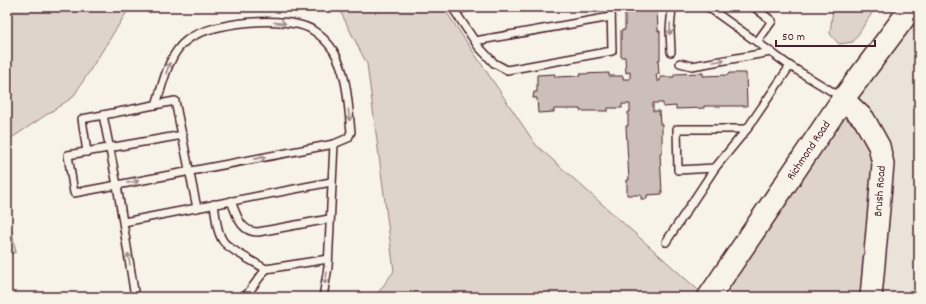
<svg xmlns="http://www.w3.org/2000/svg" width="926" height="304" viewBox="0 0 926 304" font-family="Dekko,sans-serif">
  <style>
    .built { fill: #eae3da }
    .green { fill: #ded4cc; stroke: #947a7c }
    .building { fill: #ccbfb9; stroke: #4a1f2b }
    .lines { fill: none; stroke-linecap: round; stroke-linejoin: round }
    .lane-casing { stroke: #4a1f2b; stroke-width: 10 }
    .secondary-casing { stroke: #4a1f2b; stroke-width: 24 }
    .primary-casing { stroke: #4a1f2b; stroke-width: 25 }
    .lane { stroke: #f7f3e8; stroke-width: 7 }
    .secondary { stroke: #f7f3e8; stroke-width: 21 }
    .primary { stroke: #f7f3e8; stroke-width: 22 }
    .oneway { stroke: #a0898a }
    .labels { text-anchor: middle; stroke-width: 3; stroke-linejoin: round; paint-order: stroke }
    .street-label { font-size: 12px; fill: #4a1f2b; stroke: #f7f3e8 }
  </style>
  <rect width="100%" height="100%" fill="#f7f3e8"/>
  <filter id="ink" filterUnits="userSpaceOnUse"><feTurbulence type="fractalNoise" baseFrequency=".025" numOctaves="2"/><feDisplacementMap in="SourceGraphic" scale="8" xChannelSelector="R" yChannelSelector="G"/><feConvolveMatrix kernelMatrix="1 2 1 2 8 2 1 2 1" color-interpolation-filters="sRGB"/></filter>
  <g filter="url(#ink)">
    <path class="built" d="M 919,7 L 919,297 L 871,297 L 843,99 Z"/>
    <g class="green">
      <path d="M 7,7 L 130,7 L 73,97 L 7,141 Z"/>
      <path d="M 338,7 L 443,7 L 536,145 L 706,297 L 375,297 L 394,271 L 367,64 Z"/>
      <path d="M 833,7 L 876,7 L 853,42 L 839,44 L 830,34 Z"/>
      <path d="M 843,99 L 879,146 L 871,297 L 709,297 Z"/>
      <path d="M 7,207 L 16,252 L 7,255 Z"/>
    </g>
    <path class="building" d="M 625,7 L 657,7 L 658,31 L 660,31 L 660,60 L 658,60 L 659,74 L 656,74 L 657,81 L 660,81 L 660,77 L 674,77 L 674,74 L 703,73 L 703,76 L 728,75 L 729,73 L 746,73 L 747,106 L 704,106 L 704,108 L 676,109 L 676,106 L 663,107 L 663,103 L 653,103 L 653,111 L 659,111 L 660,124 L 662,124 L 662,153 L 660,153 L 662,194 L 647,195 L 647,199 L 641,199 L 641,195 L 627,195 L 627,180 L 629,180 L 626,126 L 628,126 L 628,112 L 630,112 L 630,104 L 622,104 L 622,108 L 608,108 L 608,111 L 580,111 L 580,109 L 554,109 L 554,112 L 538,113 L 537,98 L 533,98 L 534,92 L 537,92 L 537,75 L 555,74 L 555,77 L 580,76 L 580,74 L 609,73 L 609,76 L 623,76 L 623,79 L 630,79 L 630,72 L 626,73 L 625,57 L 621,57 L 621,30 L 625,30 Z"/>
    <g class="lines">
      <defs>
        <g id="lane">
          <path d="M 452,7 L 478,46 L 494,63 L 507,70 L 612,51 L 611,7"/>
          <path d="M 708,7 L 757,42"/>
          <path d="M 754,7 L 772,21 L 757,42 L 790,66 L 841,97"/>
          <path d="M 454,10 L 468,7"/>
          <path d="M 475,41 L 611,17"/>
          <path d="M 671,52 L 670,30 L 672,7"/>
          <path d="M 680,63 L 692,66 L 771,52"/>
          <path d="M 183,135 L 68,155 L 74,193 L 117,185 L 103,115 L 175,101 L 197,208"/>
          <path d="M 87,152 L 82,119 L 103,115"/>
          <path d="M 715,168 L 678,170 L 677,129 L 747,129"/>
          <path d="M 231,201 C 237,215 240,232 258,232 L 329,219"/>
          <path d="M 214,204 C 216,216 216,231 223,241 C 229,250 256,263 266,269 L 328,259"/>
          <path d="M 124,222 L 331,182"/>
          <path d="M 666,242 L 715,168 L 747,129 L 790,66"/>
          <path d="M 135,297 L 117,185 L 334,144 L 348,138 L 351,132 C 348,105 348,74 333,50 C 327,41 319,34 311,29 C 285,15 210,22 187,40 C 168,54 163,84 156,105"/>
          <path d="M 245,297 L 266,269"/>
          <path d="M 323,297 L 328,267 L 334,144"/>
        </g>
        <path id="secondary" d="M 843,99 L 864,119 L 879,146 L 883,164 L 871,297"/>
        <path id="primary" d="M 709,297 L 843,99 L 912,7"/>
      </defs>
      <use href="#lane" class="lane-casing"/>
      <use href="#secondary" class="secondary-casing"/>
      <use href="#primary" class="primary-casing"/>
      <use href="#lane" class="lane"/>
      <use href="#secondary" class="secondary"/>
      <use href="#primary" class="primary"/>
    </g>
    <defs><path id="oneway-shaft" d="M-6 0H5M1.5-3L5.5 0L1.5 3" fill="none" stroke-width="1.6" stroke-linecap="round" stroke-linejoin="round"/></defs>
    <g class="oneway">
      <use href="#oneway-shaft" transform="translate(280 23) rotate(6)"/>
      <use href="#oneway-shaft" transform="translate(670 29) rotate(93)"/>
      <use href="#oneway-shaft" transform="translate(719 61) rotate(-10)"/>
      <use href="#oneway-shaft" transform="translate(168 68) rotate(-70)"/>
      <use href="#oneway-shaft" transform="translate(349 115) rotate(84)"/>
      <use href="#oneway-shaft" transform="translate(260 158) rotate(-11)"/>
      <use href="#oneway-shaft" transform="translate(133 182) rotate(-11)"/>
      <use href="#oneway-shaft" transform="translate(129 259) rotate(-100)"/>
      <use href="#oneway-shaft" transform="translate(326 278) rotate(99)"/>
    </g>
  </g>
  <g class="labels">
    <g class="street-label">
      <text transform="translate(808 150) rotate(-56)" y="4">Richmond Road</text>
      <text transform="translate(879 191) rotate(-86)" y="4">Brush Road</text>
    </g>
  </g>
  <rect width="926" height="304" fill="none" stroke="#f7f3e8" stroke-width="24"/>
  <rect x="12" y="12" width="902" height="280" fill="none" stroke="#4a1f2b" stroke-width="1.5" filter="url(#ink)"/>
  <path d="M776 40v6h99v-6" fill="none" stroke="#4a1f2b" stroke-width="2"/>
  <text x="782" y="40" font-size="12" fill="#4a1f2b" stroke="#f7f3e8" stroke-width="3" paint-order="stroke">50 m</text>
</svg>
